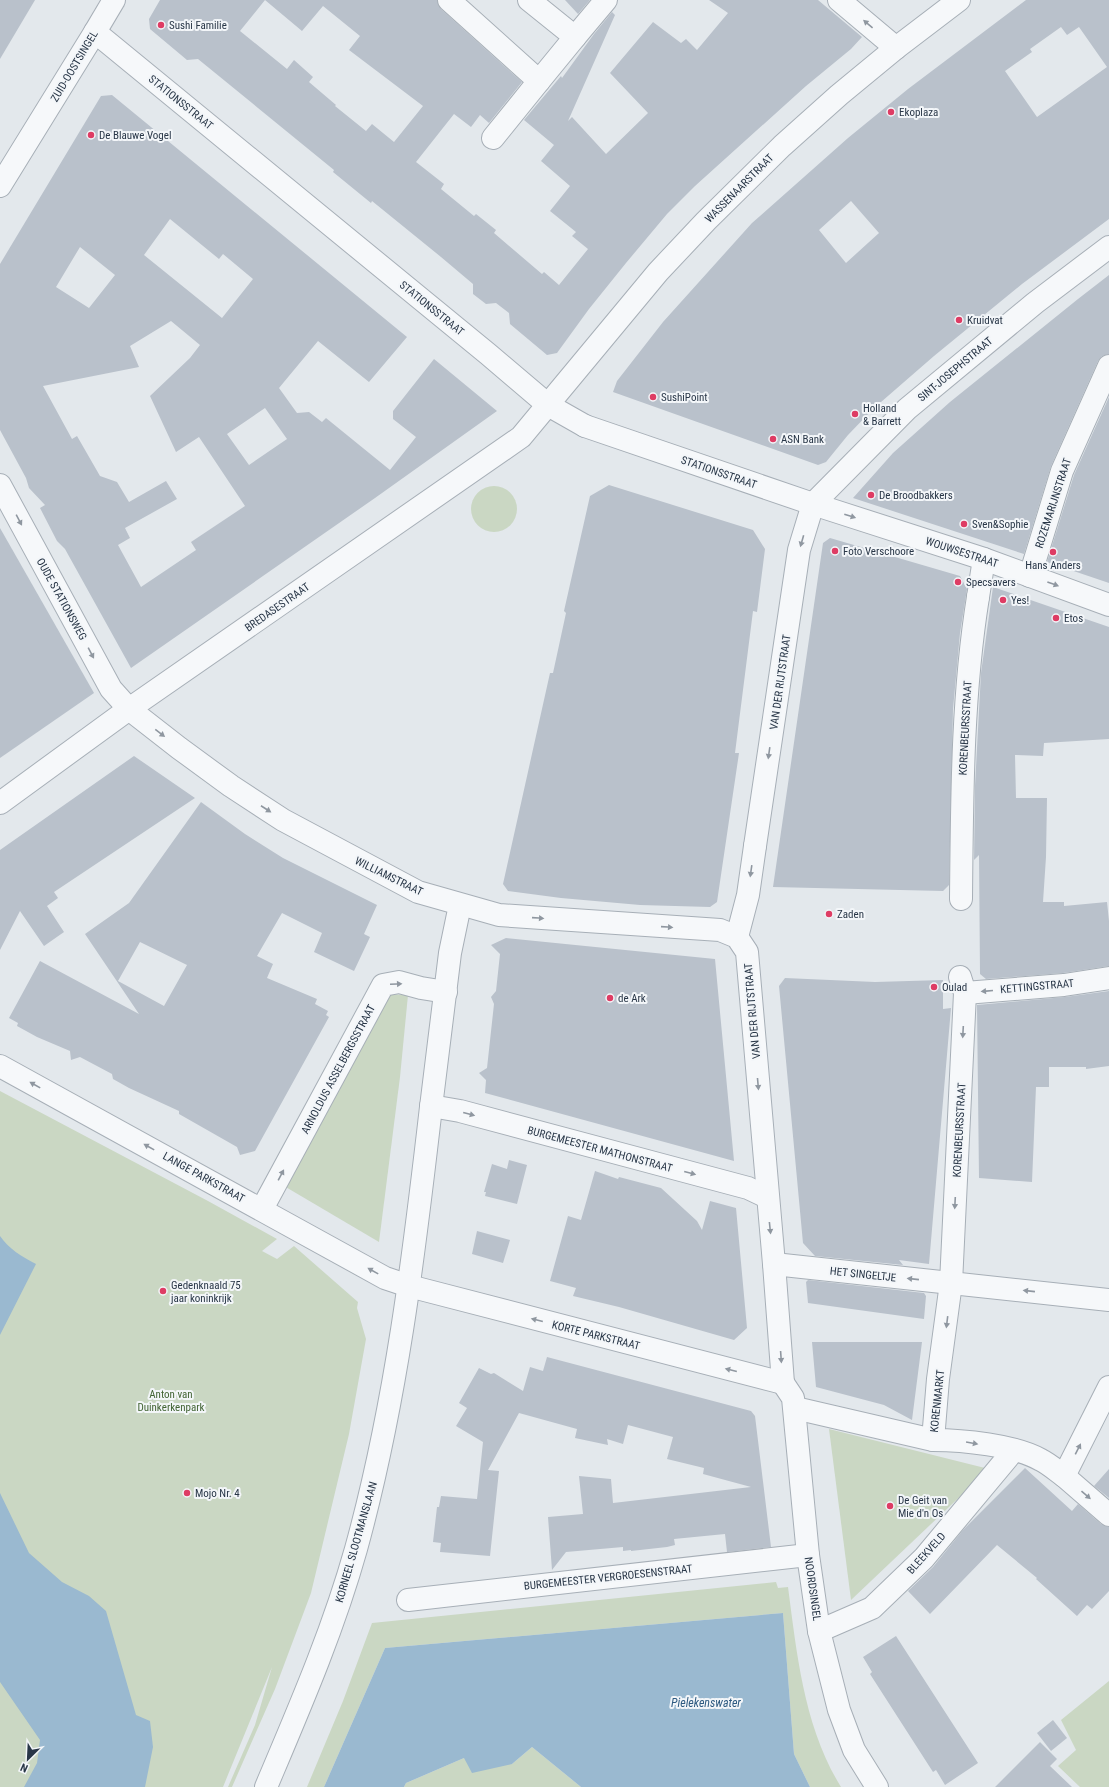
<svg xmlns="http://www.w3.org/2000/svg" width="1109" height="1787" viewBox="0 0 1109 1787" font-family="'Roboto Condensed',sans-serif">
  <style>
    .green { fill: #cad7c3 }
    .water { fill: #9ab9d0 }
    .building { fill: #b9c1cb; fill-rule: evenodd }
    .lines { fill: none; stroke-linecap: round; stroke-linejoin: round }
    .pedestrian-casing { stroke: #a7afb7; stroke-width: 24 }
    .minor-casing { stroke: #a7afb7; stroke-width: 24 }
    .tertiary-casing { stroke: #a7afb7; stroke-width: 24 }
    .pedestrian { stroke: #f6f8fa; stroke-width: 22 }
    .minor { stroke: #f6f8fa; stroke-width: 22 }
    .tertiary { stroke: #f6f8fa; stroke-width: 22 }
    .oneway { fill: #8f97a0 }
    .poi-dot { fill: #de3c64; stroke: #f3f6f9; stroke-width: 1.5 }
    .labels { text-anchor: middle; stroke-width: 4; stroke-linejoin: round; paint-order: stroke }
    .poi-label { font-size: 11px; fill: #283647; stroke: #f3f6f9; text-anchor: start }
    .street-label { font-size: 11px; fill: #283647; stroke: #f3f6f9 }
    .park-label { font-size: 11px; fill: #426434; stroke: #f3f6f9 }
    .water-label { font-size: 12px; font-style: italic; fill: #2d5a80; stroke: #f3f6f9 }
  </style>
  <rect width="100%" height="100%" fill="#e3e8ec"/>
  <g class="green">
    <circle cx="494" cy="509" r="23"/>
    <path d="M 386,994 L 408,995 L 400,1077 L 379,1242 L 284,1186 Z"/>
    <path d="M 0,1091 L 208,1201 L 277,1239 L 262,1251 L 277,1259 L 294,1246 L 358,1302 L 357,1308 L 366,1339 L 349,1434 L 311,1593 L 275,1689 L 232,1787 L 228,1787 L 255,1725 L 272,1667 L 223,1787 L 0,1787 Z"/>
    <path d="M 829,1429 L 989,1469 L 851,1600 Z"/>
    <path d="M 776,1582 L 778,1588 L 788,1587 C 797,1655 804,1727 841,1787 L 810,1787 L 794,1754 L 783,1613 L 385,1648 L 324,1787 L 307,1787 L 343,1701 L 372,1623 Z"/>
    <path d="M 1109,1681 L 1109,1787 L 1080,1787 L 1058,1766 L 1076,1750 L 1061,1720 Z"/>
    <path d="M 532,1747 L 581,1787 L 404,1787 L 406,1783 L 464,1758 L 512,1764 Z"/>
  </g>
  <g class="water">
    <path d="M 0,1236 C 8,1248 22,1257 36,1264 L 0,1335 Z"/>
    <path d="M 0,1493 L 29,1553 L 62,1582 L 89,1596 L 106,1611 L 136,1715 L 150,1721 L 153,1747 L 145,1787 L 24,1787 L 37,1763 L 40,1740 L 0,1682 Z"/>
    <path d="M 783,1613 L 794,1754 L 810,1787 L 581,1787 L 532,1747 L 512,1764 L 472,1773 L 464,1758 L 406,1783 L 404,1787 L 324,1787 L 385,1648 Z"/>
  </g>
  <g class="building">
    <path d="M 0,0 L 35,0 L 0,59 Z"/>
    <path d="M 160,0 L 265,0 L 240,31 L 287,69 L 294,60 L 313,77 L 309,82 L 336,105 L 335,106 L 366,131 L 372,124 L 394,142 L 423,106 L 349,50 L 360,36 L 323,6 L 302,31 L 265,0 L 437,0 L 441,9 L 522,82 L 489,123 L 480,115 L 471,127 L 454,114 L 416,162 L 444,184 L 441,189 L 474,216 L 476,214 L 496,230 L 494,233 L 542,274 L 544,272 L 559,285 L 588,249 L 572,236 L 576,232 L 550,211 L 570,186 L 541,161 L 554,145 L 524,120 L 561,76 L 562,78 L 594,34 L 612,12 L 615,15 L 568,121 L 572,117 L 606,154 L 648,113 L 610,73 L 653,22 L 681,43 L 686,39 L 697,50 L 728,13 L 709,0 L 818,0 L 862,37 L 851,49 L 806,86 L 695,186 L 667,214 L 626,263 L 589,309 L 557,353 L 547,355 L 510,324 L 509,313 L 496,303 L 486,304 L 473,294 L 473,284 L 441,257 L 372,201 L 371,203 L 333,172 L 334,170 L 198,59 L 187,60 L 150,29 L 149,19 Z"/>
    <path d="M 565,0 L 590,0 L 578,14 Z"/>
    <path d="M 1026,0 L 1109,0 L 1109,219 L 1022,284 L 934,356 L 873,409 L 848,435 L 826,462 L 818,465 L 613,392 L 617,381 L 663,322 L 752,223 L 848,138 L 908,89 ZM 1061,27 L 1067,35 L 1079,27 L 1107,67 L 1037,117 L 1005,71 L 1032,52 L 1030,49 ZM 851,201 L 879,233 L 846,263 L 819,230 Z"/>
    <path d="M 112,95 L 407,337 L 369,382 L 318,341 L 279,388 L 297,413 L 309,412 L 322,422 L 326,418 L 390,470 L 416,437 L 393,419 L 393,411 L 434,359 L 497,411 L 375,498 L 131,668 L 65,549 L 57,541 L 40,508 L 45,505 L 29,488 L 26,478 L 0,430 L 0,264 L 101,96 ZM 170,219 L 219,259 L 223,254 L 253,279 L 222,318 L 144,255 ZM 80,247 L 115,275 L 89,308 L 56,287 ZM 171,321 L 200,345 L 190,358 L 150,396 L 176,452 L 199,437 L 245,506 L 191,542 L 196,550 L 141,587 L 118,545 L 130,538 L 125,528 L 177,499 L 166,481 L 129,502 L 117,482 L 100,476 L 77,436 L 72,439 L 43,386 L 139,367 L 130,346 ZM 265,408 L 287,439 L 249,465 L 227,434 Z"/>
    <path d="M 1109,275 L 1109,354 L 1102,356 L 1098,361 L 1051,466 L 1024,554 L 853,498 L 893,453 L 950,402 L 1078,299 Z"/>
    <path d="M 1109,397 L 1109,583 L 1047,562 L 1074,475 Z"/>
    <path d="M 609,485 L 753,530 L 765,549 L 757,612 L 753,611 L 735,753 L 739,753 L 717,902 L 710,907 L 640,905 L 561,898 L 508,891 L 503,884 L 550,673 L 553,673 L 566,613 L 564,611 L 590,496 Z"/>
    <path d="M 0,528 L 94,693 L 0,758 Z"/>
    <path d="M 830,538 L 960,576 L 967,589 L 960,633 L 953,709 L 949,885 L 943,891 L 773,887 L 823,543 Z"/>
    <path d="M 993,587 L 1109,627 L 1109,739 L 1044,743 L 1043,756 L 1015,755 L 1016,798 L 1047,798 L 1046,857 L 1043,902 L 1064,902 L 1064,906 L 1107,902 L 1109,921 L 1109,966 L 1063,973 L 986,979 L 980,974 L 979,855 L 974,860 L 975,786 L 981,673 Z"/>
    <path d="M 134,756 L 195,798 L 54,892 L 58,898 L 47,906 L 64,932 L 44,946 L 20,911 L 0,950 L 0,850 Z"/>
    <path d="M 201,802 L 245,834 L 283,858 L 377,905 L 364,934 L 370,937 L 354,971 L 314,952 L 322,933 L 282,913 L 257,956 L 273,964 L 267,978 L 317,999 L 315,1004 L 328,1011 L 326,1015 L 329,1017 L 255,1151 L 240,1155 L 237,1147 L 179,1114 L 179,1111 L 129,1088 L 113,1079 L 112,1074 L 80,1057 L 71,1060 L 70,1051 L 37,1037 L 17,1026 L 18,1023 L 9,1018 L 40,961 L 139,1014 L 85,934 L 129,903 ZM 140,942 L 187,965 L 164,1006 L 118,981 Z"/>
    <path d="M 506,938 L 715,959 L 734,1161 L 485,1093 L 486,1080 L 479,1073 L 487,1068 L 494,1004 L 491,997 L 496,991 L 500,954 L 491,945 Z"/>
    <path d="M 785,978 L 875,982 L 943,980 L 943,1009 L 951,1008 L 929,1264 L 899,1260 L 903,1265 L 815,1256 L 803,1243 L 779,986 Z"/>
    <path d="M 1109,991 L 1109,1066 L 1086,1069 L 1086,1067 L 1049,1067 L 1049,1087 L 1036,1087 L 1032,1182 L 979,1178 L 977,1005 L 1065,997 Z"/>
    <path d="M 509,1160 L 527,1165 L 517,1204 L 485,1196 L 486,1192 L 484,1192 L 492,1164 L 507,1169 Z"/>
    <path d="M 595,1171 L 618,1179 L 619,1177 L 661,1188 L 697,1221 L 702,1230 L 710,1201 L 736,1208 L 747,1328 L 734,1340 L 619,1307 L 573,1296 L 576,1288 L 550,1281 L 568,1216 L 581,1220 Z"/>
    <path d="M 477,1231 L 510,1240 L 503,1263 L 472,1254 Z"/>
    <path d="M 808,1280 L 924,1293 L 926,1296 L 924,1319 L 808,1303 L 806,1282 Z"/>
    <path d="M 812,1342 L 922,1342 L 912,1420 L 884,1405 L 816,1387 Z"/>
    <path d="M 547,1357 L 751,1411 L 755,1416 L 771,1547 L 727,1552 L 725,1534 L 674,1539 L 675,1545 L 667,1547 L 631,1551 L 631,1550 L 623,1551 L 623,1547 L 566,1552 L 552,1570 L 548,1517 L 583,1514 L 579,1476 L 611,1479 L 613,1503 L 751,1487 L 703,1474 L 704,1468 L 667,1459 L 673,1437 L 628,1425 L 623,1444 L 607,1439 L 608,1445 L 575,1438 L 577,1429 L 519,1413 L 488,1470 L 499,1471 L 490,1556 L 440,1552 L 441,1543 L 433,1542 L 437,1507 L 439,1507 L 441,1496 L 477,1499 L 483,1442 L 456,1426 L 467,1408 L 459,1403 L 479,1368 L 491,1374 L 494,1373 L 523,1391 L 530,1367 L 543,1371 Z"/>
    <path d="M 1025,1468 L 1072,1511 L 1078,1504 L 1101,1524 L 1109,1527 L 1109,1591 L 1092,1609 L 1087,1605 L 1077,1616 L 1036,1579 L 1037,1578 L 997,1545 L 930,1614 L 908,1591 L 933,1567 L 963,1530 Z"/>
    <path d="M 1109,1469 L 1109,1498 L 1094,1486 Z"/>
    <path d="M 896,1636 L 978,1763 L 945,1785 L 936,1770 L 933,1772 L 870,1674 L 872,1672 L 863,1657 Z"/>
    <path d="M 1053,1720 L 1067,1738 L 1051,1751 L 1037,1733 Z"/>
    <path d="M 1040,1742 L 1057,1759 L 1050,1766 L 1072,1787 L 995,1787 Z"/>
  </g>
  <g class="lines">
    <defs>
      <g id="pedestrian">
        <path d="M 449,0 L 539,81 L 575,37 L 529,0"/>
        <path d="M 575,37 L 606,0"/>
        <path d="M 493,138 L 539,81"/>
        <path d="M 585,426 L 813,504 L 984,559 L 1109,605"/>
        <path d="M 1030,576 L 1062,471 L 1109,366"/>
        <path d="M 978,597 L 984,559"/>
        <path d="M 755,846 L 799,550 L 813,504 L 907,409 L 1035,303 L 1109,247"/>
        <path d="M 819,1631 L 872,1608 L 924,1558 L 1014,1450"/>
      </g>
      <g id="minor">
        <path d="M 839,0 L 896,48"/>
        <path d="M 95,32 L 114,0"/>
        <path d="M 548,405 L 585,426"/>
        <path d="M 961,899 C 962,798 962,697 978,597"/>
        <path d="M 737,937 L 748,895 L 755,846"/>
        <path d="M 965,993 L 1064,985 L 1109,978"/>
        <path d="M 0,1066 L 385,1278 L 409,1286"/>
        <path d="M 431,1106 L 460,1111 L 748,1188 L 767,1197"/>
        <path d="M 262,1209 L 383,985 L 399,982 L 421,988 L 446,992"/>
        <path d="M 774,1264 L 1109,1300"/>
        <path d="M 795,1408 L 933,1440 C 962,1440 1015,1445 1041,1460 C 1049,1464 1057,1471 1064,1476 L 1109,1387"/>
        <path d="M 933,1440 L 938,1379 L 951,1283 L 965,993 L 960,977"/>
        <path d="M 1064,1476 L 1109,1515"/>
        <path d="M 408,1600 L 808,1555"/>
      </g>
      <g id="tertiary">
        <path d="M 0,186 L 95,32 L 488,354 L 548,405"/>
        <path d="M 0,485 L 111,689 L 129,709 L 179,748 L 231,786 L 283,820 L 418,892 L 499,915 L 720,930 L 737,937 L 747,952 L 774,1264 L 783,1383"/>
        <path d="M 0,803 L 129,709 L 521,437 L 658,272 L 706,221 L 782,146 L 839,95 L 896,48 L 959,0"/>
        <path d="M 409,1286 L 783,1383"/>
        <path d="M 783,1383 L 793,1398 L 808,1555 L 819,1631 L 839,1710 L 854,1750 L 877,1787"/>
        <path d="M 266,1787 C 299,1709 333,1631 356,1549 C 396,1404 414,1255 431,1107 C 437,1056 444,1004 450,953 L 460,905"/>
      </g>
    </defs>
    <use href="#pedestrian" class="pedestrian-casing"/>
    <use href="#minor" class="minor-casing"/>
    <use href="#tertiary" class="tertiary-casing"/>
    <use href="#pedestrian" class="pedestrian"/>
    <use href="#minor" class="minor"/>
    <use href="#tertiary" class="tertiary"/>
  </g>
  <defs><path id="oneway-solid" d="M-6-.8H1V-3.2L6.5 0L1 3.2V.8H-6Z"/></defs>
  <g class="oneway">
    <use href="#oneway-solid" transform="translate(868 24) rotate(-140)"/>
    <use href="#oneway-solid" transform="translate(850 516) rotate(18)"/>
    <use href="#oneway-solid" transform="translate(19 520) rotate(62)"/>
    <use href="#oneway-solid" transform="translate(802 541) rotate(106)"/>
    <use href="#oneway-solid" transform="translate(1053 584) rotate(20)"/>
    <use href="#oneway-solid" transform="translate(91 653) rotate(62)"/>
    <use href="#oneway-solid" transform="translate(160 733) rotate(38)"/>
    <use href="#oneway-solid" transform="translate(769 753) rotate(98)"/>
    <use href="#oneway-solid" transform="translate(266 809) rotate(33)"/>
    <use href="#oneway-solid" transform="translate(751 871) rotate(98)"/>
    <use href="#oneway-solid" transform="translate(538 918) rotate(4)"/>
    <use href="#oneway-solid" transform="translate(667 927) rotate(4)"/>
    <use href="#oneway-solid" transform="translate(396 984) rotate(-3)"/>
    <use href="#oneway-solid" transform="translate(987 991) rotate(175)"/>
    <use href="#oneway-solid" transform="translate(963 1032) rotate(93)"/>
    <use href="#oneway-solid" transform="translate(758 1084) rotate(85)"/>
    <use href="#oneway-solid" transform="translate(35 1085) rotate(-151)"/>
    <use href="#oneway-solid" transform="translate(469 1114) rotate(15)"/>
    <use href="#oneway-solid" transform="translate(149 1147) rotate(-151)"/>
    <use href="#oneway-solid" transform="translate(690 1173) rotate(15)"/>
    <use href="#oneway-solid" transform="translate(281 1175) rotate(-62)"/>
    <use href="#oneway-solid" transform="translate(955 1203) rotate(93)"/>
    <use href="#oneway-solid" transform="translate(770 1228) rotate(84)"/>
    <use href="#oneway-solid" transform="translate(373 1271) rotate(-151)"/>
    <use href="#oneway-solid" transform="translate(913 1279) rotate(-174)"/>
    <use href="#oneway-solid" transform="translate(1029 1291) rotate(-174)"/>
    <use href="#oneway-solid" transform="translate(537 1320) rotate(-166)"/>
    <use href="#oneway-solid" transform="translate(947 1322) rotate(97)"/>
    <use href="#oneway-solid" transform="translate(781 1357) rotate(86)"/>
    <use href="#oneway-solid" transform="translate(731 1370) rotate(-166)"/>
    <use href="#oneway-solid" transform="translate(972 1443) rotate(10)"/>
    <use href="#oneway-solid" transform="translate(1078 1449) rotate(-63)"/>
    <use href="#oneway-solid" transform="translate(1086 1495) rotate(41)"/>
  </g>
  <g class="poi-dot">
    <circle cx="161" cy="25" r="4"/>
    <circle cx="891" cy="112" r="4"/>
    <circle cx="91" cy="135" r="4"/>
    <circle cx="959" cy="320" r="4"/>
    <circle cx="653" cy="397" r="4"/>
    <circle cx="855" cy="414" r="4"/>
    <circle cx="773" cy="439" r="4"/>
    <circle cx="871" cy="495" r="4"/>
    <circle cx="964" cy="524" r="4"/>
    <circle cx="835" cy="551" r="4"/>
    <circle cx="1053" cy="552" r="4"/>
    <circle cx="958" cy="582" r="4"/>
    <circle cx="1003" cy="600" r="4"/>
    <circle cx="1056" cy="618" r="4"/>
    <circle cx="829" cy="914" r="4"/>
    <circle cx="934" cy="987" r="4"/>
    <circle cx="610" cy="998" r="4"/>
    <circle cx="163" cy="1291" r="4"/>
    <circle cx="187" cy="1493" r="4"/>
    <circle cx="890" cy="1506" r="4"/>
  </g>
  <g class="labels">
    <g class="poi-label">
      <text x="169" y="29">Sushi Familie</text>
      <text x="899" y="116">Ekoplaza</text>
      <text x="99" y="139">De Blauwe Vogel</text>
      <text x="967" y="324">Kruidvat</text>
      <text x="661" y="401">SushiPoint</text>
      <text x="863" y="412">Holland<tspan x="863" dy="13">&amp; Barrett</tspan></text>
      <text x="781" y="443">ASN Bank</text>
      <text x="879" y="499">De Broodbakkers</text>
      <text x="972" y="528">Sven&amp;Sophie</text>
      <text x="843" y="555">Foto Verschoore</text>
      <text x="1053" y="569" text-anchor="middle">Hans Anders</text>
      <text x="966" y="586">Specsavers</text>
      <text x="1011" y="604">Yes!</text>
      <text x="1064" y="622">Etos</text>
      <text x="837" y="918">Zaden</text>
      <text x="942" y="991">Oulad</text>
      <text x="618" y="1002">de Ark</text>
      <text x="171" y="1289">Gedenknaald 75<tspan x="171" dy="13">jaar koninkrijk</tspan></text>
      <text x="195" y="1497">Mojo Nr. 4</text>
      <text x="898" y="1504">De Geit van<tspan x="898" dy="13">Mie d'n Os</tspan></text>
    </g>
    <g class="street-label">
      <text transform="translate(74 66) rotate(-59)" y="4">ZUID-OOSTSINGEL</text>
      <text transform="translate(181 102) rotate(39)" y="4">STATIONSSTRAAT</text>
      <text transform="translate(739 188) rotate(-45)" y="4">WASSENAARSTRAAT</text>
      <text transform="translate(432 308) rotate(39)" y="4">STATIONSSTRAAT</text>
      <text transform="translate(955 369) rotate(-40)" y="4">SINT-JOSEPHSTRAAT</text>
      <text transform="translate(719 472) rotate(19)" y="4">STATIONSSTRAAT</text>
      <text transform="translate(1053 503) rotate(-72)" y="4">ROZEMARIJNSTRAAT</text>
      <text transform="translate(962 552) rotate(18)" y="4">WOUWSESTRAAT</text>
      <text transform="translate(62 599) rotate(61)" y="4">OUDE STATIONSWEG</text>
      <text transform="translate(277 607) rotate(-35)" y="4">BREDASESTRAAT</text>
      <text transform="translate(780 682) rotate(-82)" y="4">VAN DER RIJTSTRAAT</text>
      <text transform="translate(965 728) rotate(-87)" y="4">KORENBEURSSTRAAT</text>
      <text transform="translate(389 876) rotate(26)" y="4">WILLIAMSTRAAT</text>
      <text transform="translate(1037 986) rotate(-5)" y="4">KETTINGSTRAAT</text>
      <text transform="translate(752 1011) rotate(-95)" y="4">VAN DER RIJTSTRAAT</text>
      <text transform="translate(338 1069) rotate(-62)" y="4">ARNOLDUS ASSELBERGSSTRAAT</text>
      <text transform="translate(959 1130) rotate(-87)" y="4">KORENBEURSSTRAAT</text>
      <text transform="translate(600 1149) rotate(15)" y="4">BURGEMEESTER MATHONSTRAAT</text>
      <text transform="translate(204 1177) rotate(29)" y="4">LANGE PARKSTRAAT</text>
      <text transform="translate(863 1274) rotate(6)" y="4">HET SINGELTJE</text>
      <text transform="translate(596 1335) rotate(14)" y="4">KORTE PARKSTRAAT</text>
      <text transform="translate(937 1401) rotate(-84)" y="4">KORENMARKT</text>
      <text transform="translate(356 1542) rotate(-74)" y="4">KORNEEL SLOOTMANSLAAN</text>
      <text transform="translate(926 1553) rotate(-48)" y="4">BLEEKVELD</text>
      <text transform="translate(608 1577) rotate(-6)" y="4">BURGEMEESTER VERGROESENSTRAAT</text>
      <text transform="translate(813 1589) rotate(82)" y="4">NOORDSINGEL</text>
    </g>
    <g class="park-label">
      <text x="171" y="1398">Anton van<tspan x="171" dy="13">Duinkerkenpark</tspan></text>
    </g>
    <g class="water-label">
      <text x="706" y="1707">Pielekenswater</text>
    </g>
  </g>
  <g transform="translate(28 1759) rotate(204)" stroke="#f3f6f9" stroke-width="3" paint-order="stroke">
  <path d="M0-3L7 15L0 10L-7 15Z" fill="#283647"/>
  <text y="-6" font-size="11" font-weight="bold" text-anchor="middle" fill="#283647">N</text>
  </g>
</svg>
